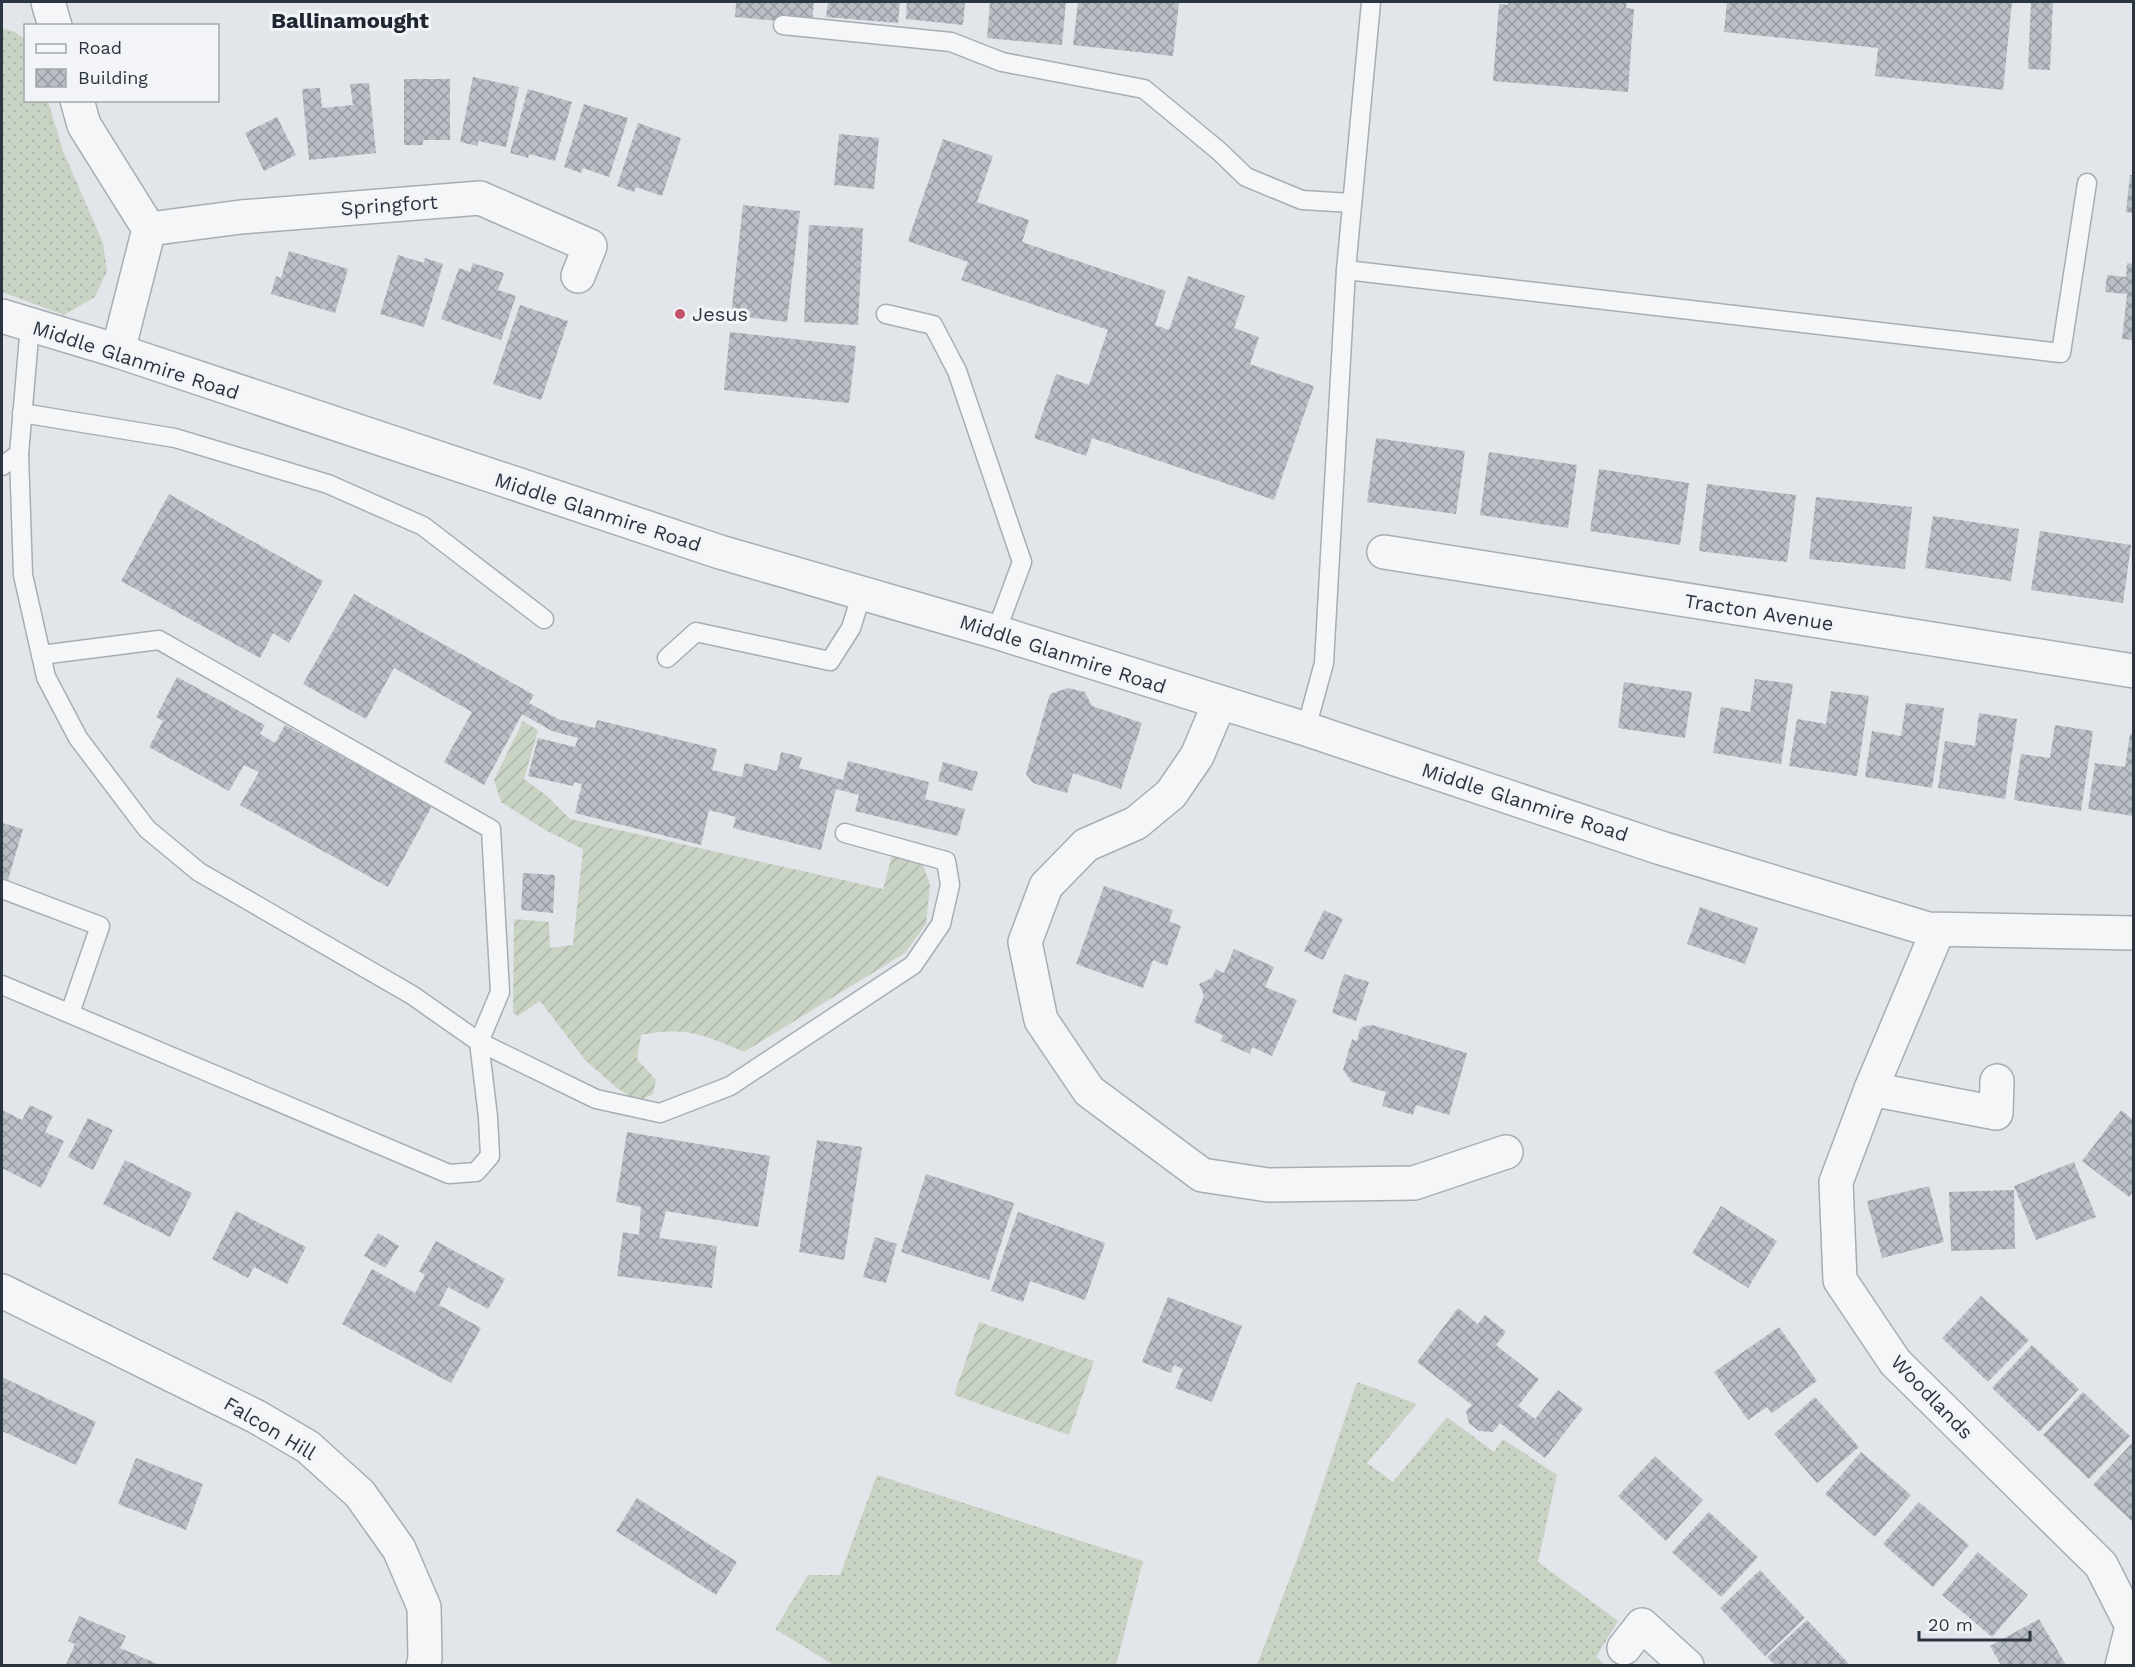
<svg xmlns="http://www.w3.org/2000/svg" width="2135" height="1667" viewBox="0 0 2135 1667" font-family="'Work Sans',sans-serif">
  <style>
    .grass { fill: url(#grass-dots) }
    .garden { fill: url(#garden-furrows) }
    .building { fill: url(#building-cross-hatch) }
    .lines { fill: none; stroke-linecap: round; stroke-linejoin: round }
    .lane-casing { stroke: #a7adb4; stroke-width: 21 }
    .street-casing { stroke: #a7adb4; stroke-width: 36 }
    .lane { stroke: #f5f6f8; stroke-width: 18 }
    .street { stroke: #f5f6f8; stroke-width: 33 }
    .poi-dot { fill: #c5516a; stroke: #f2f4f7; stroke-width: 2 }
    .labels { text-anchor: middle; stroke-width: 6; stroke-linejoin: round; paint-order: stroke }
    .street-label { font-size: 20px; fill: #2b3541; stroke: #f2f4f7 }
    .poi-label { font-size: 20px; fill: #2b3541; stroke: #f2f4f7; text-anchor: start }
    .quarter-label { font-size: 22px; font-weight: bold; fill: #1e2632; stroke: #f2f4f7 }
  </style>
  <defs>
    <pattern id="grass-dots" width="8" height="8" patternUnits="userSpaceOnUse" patternTransform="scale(1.5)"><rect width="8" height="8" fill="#c9d3c4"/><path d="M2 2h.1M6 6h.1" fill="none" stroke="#adb6aa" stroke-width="1.8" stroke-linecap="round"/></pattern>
    <pattern id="garden-furrows" width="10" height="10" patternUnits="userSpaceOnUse" patternTransform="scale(1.5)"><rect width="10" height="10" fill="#c9d3c4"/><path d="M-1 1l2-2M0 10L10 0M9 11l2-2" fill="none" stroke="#adb6aa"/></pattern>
    <pattern id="building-cross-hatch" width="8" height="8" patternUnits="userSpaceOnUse" patternTransform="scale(1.5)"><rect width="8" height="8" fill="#babfc6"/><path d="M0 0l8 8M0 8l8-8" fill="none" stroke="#979ca2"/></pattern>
  </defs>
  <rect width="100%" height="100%" fill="#e2e6ea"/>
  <g class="grass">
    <path d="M 2,28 L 15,32 L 25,39 L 26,100 L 48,101 L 63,151 L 103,243 L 107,271 L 95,297 L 64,315 L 2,292 Z"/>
    <path d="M 1357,1382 L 1417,1404 L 1367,1463 L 1393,1482 L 1447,1417 L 1494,1452 L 1503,1439 L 1557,1475 L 1538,1562 L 1618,1621 L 1596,1657 L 1605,1665 L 1257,1665 L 1302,1546 Z"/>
    <path d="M 877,1475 L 1143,1561 L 1116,1665 L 834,1665 L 775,1629 L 808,1575 L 840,1575 Z"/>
  </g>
  <g class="garden">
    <path d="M 523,721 L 538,730 L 524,779 L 547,796 L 570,819 L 883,889 L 892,855 L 923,865 L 930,885 L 926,924 L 905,953 L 744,1052 C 704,1035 685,1026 641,1035 L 637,1059 L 656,1080 L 653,1094 L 638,1101 L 617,1088 L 586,1061 L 540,1001 L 518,1016 L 513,1013 L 514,919 L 549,922 L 550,948 L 573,945 L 583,849 L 547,831 L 501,802 L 494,780 Z"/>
    <path d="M 979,1322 L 1094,1361 L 1069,1435 L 954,1395 Z"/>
  </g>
  <g class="building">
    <path d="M 736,2 L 814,2 L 812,24 L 735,17 Z"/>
    <path d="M 828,2 L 900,2 L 898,23 L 826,17 Z"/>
    <path d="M 907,2 L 965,2 L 963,25 L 906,19 Z"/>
    <path d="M 990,2 L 1066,2 L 1062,45 L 987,38 Z"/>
    <path d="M 1078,2 L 1179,2 L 1173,56 L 1073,45 Z"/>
    <path d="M 1508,2 L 1627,2 L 1626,8 L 1634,9 L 1628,92 L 1493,81 L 1499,4 L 1508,5 Z"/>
    <path d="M 1727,2 L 2012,2 L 2003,90 L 1875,76 L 1878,48 L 1724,32 Z"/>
    <path d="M 2031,2 L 2053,2 L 2050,70 L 2028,69 Z"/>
    <path d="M 473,77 L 519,87 L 506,147 L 478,141 L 478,146 L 460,142 Z"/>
    <path d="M 404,79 L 450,79 L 450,140 L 423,140 L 423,145 L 404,145 Z"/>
    <path d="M 369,83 L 376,153 L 309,160 L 302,89 L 320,88 L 322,108 L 353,105 L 350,84 Z"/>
    <path d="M 528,89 L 572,102 L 555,161 L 529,154 L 528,158 L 510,153 Z"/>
    <path d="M 584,104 L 628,118 L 609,177 L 583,168 L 581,173 L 564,167 Z"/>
    <path d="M 277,117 L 296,155 L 264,171 L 245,133 Z"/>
    <path d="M 638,123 L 681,138 L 662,196 L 636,187 L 634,192 L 617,186 Z"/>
    <path d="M 839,134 L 879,138 L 874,189 L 834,185 Z"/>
    <path d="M 943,139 L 993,156 L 977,202 L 1029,220 L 1022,242 L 1166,291 L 1155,325 L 1169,330 L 1188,276 L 1245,296 L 1234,328 L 1259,337 L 1250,364 L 1314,386 L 1274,500 L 1092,438 L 1086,456 L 1034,438 L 1056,374 L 1089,385 L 1108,330 L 961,280 L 968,262 L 908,241 Z"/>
    <path d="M 2130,175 L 2133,175 L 2133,213 L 2126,212 Z"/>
    <path d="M 743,205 L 800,211 L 787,322 L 731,315 Z"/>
    <path d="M 809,225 L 863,228 L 858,325 L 804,322 Z"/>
    <path d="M 289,251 L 348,269 L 335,313 L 271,294 L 276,276 L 281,278 Z"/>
    <path d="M 398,255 L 424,263 L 425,258 L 443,264 L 424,327 L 380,314 Z"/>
    <path d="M 473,263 L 504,273 L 498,290 L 516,296 L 501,340 L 441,319 L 459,268 L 470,272 Z"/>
    <path d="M 2127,263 L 2133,264 L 2133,340 L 2122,339 L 2127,294 L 2105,292 L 2107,275 L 2126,277 Z"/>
    <path d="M 520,305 L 568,321 L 541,400 L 493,384 Z"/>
    <path d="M 730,332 L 856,346 L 849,403 L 724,390 Z"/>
    <path d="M 1376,438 L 1465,451 L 1456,514 L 1367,502 Z"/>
    <path d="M 1489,452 L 1577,465 L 1568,528 L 1480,515 Z"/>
    <path d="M 1599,469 L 1689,483 L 1680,545 L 1590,531 Z"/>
    <path d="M 1707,484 L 1796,495 L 1787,562 L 1699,551 Z"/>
    <path d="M 169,494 L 323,581 L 289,643 L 273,633 L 260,658 L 121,581 Z"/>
    <path d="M 1816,497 L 1912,507 L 1905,569 L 1809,559 Z"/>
    <path d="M 1933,516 L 2019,529 L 2011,581 L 1925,568 Z"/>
    <path d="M 2040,531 L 2131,545 L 2123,603 L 2031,590 Z"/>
    <path d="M 354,594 L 534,695 L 529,703 L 558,719 L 595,728 L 597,720 L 717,749 L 712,770 L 742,777 L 745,763 L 777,771 L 781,752 L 802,757 L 799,768 L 843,780 L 848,761 L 929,782 L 925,799 L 965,809 L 958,836 L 855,811 L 859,795 L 836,789 L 821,850 L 733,828 L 736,817 L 709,810 L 701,845 L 575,813 L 582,784 L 574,782 L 573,786 L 528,776 L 538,738 L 575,747 L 578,738 L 552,731 L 522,714 L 484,785 L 444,762 L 472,712 L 394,668 L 366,719 L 303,684 Z"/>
    <path d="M 177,677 L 265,725 L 260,734 L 275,743 L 285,725 L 432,806 L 388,887 L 240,805 L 259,772 L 244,765 L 229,791 L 149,747 L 163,721 L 156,717 Z"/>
    <path d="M 1755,679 L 1793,684 L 1781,764 L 1713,753 L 1721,707 L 1750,712 Z"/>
    <path d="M 1624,682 L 1692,692 L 1685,738 L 1618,728 Z"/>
    <path d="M 1068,688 L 1085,692 L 1092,706 L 1142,723 L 1121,789 L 1073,773 L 1067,793 L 1033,783 L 1026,774 L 1050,694 Z"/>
    <path d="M 1831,691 L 1869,696 L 1857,776 L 1789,766 L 1797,719 L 1826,724 Z"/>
    <path d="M 1906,703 L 1944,708 L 1932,788 L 1865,777 L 1872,731 L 1901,736 Z"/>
    <path d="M 1979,713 L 2017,719 L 2005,799 L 1938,788 L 1945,741 L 1975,746 Z"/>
    <path d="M 2055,725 L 2093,731 L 2081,811 L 2014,800 L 2021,754 L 2050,758 Z"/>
    <path d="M 2130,734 L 2133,734 L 2133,816 L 2088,809 L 2095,763 L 2125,767 Z"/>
    <path d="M 943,762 L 978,772 L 972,791 L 938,781 Z"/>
    <path d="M 2,823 L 23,829 L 8,880 L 2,878 Z"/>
    <path d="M 523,873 L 555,875 L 553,913 L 521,910 Z"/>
    <path d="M 1104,886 L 1173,910 L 1169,921 L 1181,926 L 1167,966 L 1153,960 L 1143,988 L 1076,964 Z"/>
    <path d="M 1700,907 L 1758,928 L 1745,964 L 1687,944 Z"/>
    <path d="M 1324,910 L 1343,919 L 1323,960 L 1304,951 Z"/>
    <path d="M 1234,949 L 1274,967 L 1265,987 L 1297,1000 L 1272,1056 L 1252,1047 L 1250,1054 L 1221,1041 L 1223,1035 L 1194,1022 L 1204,996 L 1199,984 L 1212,978 L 1216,969 L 1224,973 Z"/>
    <path d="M 1344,974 L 1369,982 L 1356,1021 L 1332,1013 Z"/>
    <path d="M 1372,1025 L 1467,1053 L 1449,1115 L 1416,1105 L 1413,1115 L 1382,1106 L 1386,1092 L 1352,1082 L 1343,1070 L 1352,1039 L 1357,1041 L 1360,1029 L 1365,1026 Z"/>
    <path d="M 30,1105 L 53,1116 L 45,1132 L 64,1141 L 41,1188 L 2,1168 L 2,1110 L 22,1120 Z"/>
    <path d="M 2121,1110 L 2133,1120 L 2133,1191 L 2129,1197 L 2082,1161 Z"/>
    <path d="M 88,1118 L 113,1130 L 93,1170 L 68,1157 Z"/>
    <path d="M 627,1132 L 770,1156 L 758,1227 L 666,1211 L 659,1238 L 717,1246 L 712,1288 L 617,1276 L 623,1232 L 639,1235 L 641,1207 L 616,1202 Z"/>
    <path d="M 817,1140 L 862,1147 L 844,1260 L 799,1252 Z"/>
    <path d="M 125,1160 L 192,1193 L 170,1237 L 103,1204 Z"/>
    <path d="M 2074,1162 L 2096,1217 L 2036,1240 L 2014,1186 Z"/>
    <path d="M 926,1174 L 1014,1203 L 989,1280 L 901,1252 Z"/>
    <path d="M 1929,1186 L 1944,1242 L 1882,1258 L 1867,1201 Z"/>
    <path d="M 2014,1190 L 2015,1249 L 1951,1251 L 1949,1192 Z"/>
    <path d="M 1721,1206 L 1777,1241 L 1748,1288 L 1692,1253 Z"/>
    <path d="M 236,1211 L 306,1247 L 287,1284 L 254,1267 L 248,1278 L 212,1259 Z"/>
    <path d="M 1018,1212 L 1105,1243 L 1085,1300 L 1030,1281 L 1023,1302 L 991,1291 Z"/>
    <path d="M 378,1233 L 399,1246 L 385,1268 L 364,1256 Z"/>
    <path d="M 875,1237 L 897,1244 L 886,1283 L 863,1277 Z"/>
    <path d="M 436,1241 L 505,1279 L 488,1309 L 448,1287 L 439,1305 L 481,1328 L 451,1383 L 342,1324 L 372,1269 L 415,1293 L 425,1275 L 419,1271 Z"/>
    <path d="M 1981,1296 L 2029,1340 L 1988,1382 L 1942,1338 Z"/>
    <path d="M 1168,1297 L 1242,1326 L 1212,1402 L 1175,1388 L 1183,1369 L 1174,1365 L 1171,1373 L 1142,1362 Z"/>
    <path d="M 1458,1308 L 1478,1324 L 1485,1315 L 1506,1332 L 1496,1345 L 1539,1379 L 1518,1406 L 1535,1419 L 1558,1390 L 1583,1409 L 1545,1458 L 1500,1423 L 1493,1432 L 1479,1431 L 1469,1423 L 1466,1411 L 1472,1405 L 1417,1362 Z"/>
    <path d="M 1779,1327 L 1817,1381 L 1772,1413 L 1767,1407 L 1748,1420 L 1714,1372 Z"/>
    <path d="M 2032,1345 L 2079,1389 L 2039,1432 L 1992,1388 Z"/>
    <path d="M 2,1377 L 96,1422 L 76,1465 L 2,1431 Z"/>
    <path d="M 2083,1392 L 2130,1436 L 2089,1479 L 2043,1435 Z"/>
    <path d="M 1815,1397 L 1859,1447 L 1817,1483 L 1774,1434 Z"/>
    <path d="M 2133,1442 L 2133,1522 L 2093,1485 Z"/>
    <path d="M 1861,1452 L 1911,1495 L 1875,1537 L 1825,1494 Z"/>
    <path d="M 1655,1456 L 1703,1500 L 1666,1541 L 1618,1496 Z"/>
    <path d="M 136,1458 L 203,1484 L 186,1530 L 118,1504 Z"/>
    <path d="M 637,1498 L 737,1562 L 716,1595 L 616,1531 Z"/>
    <path d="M 1919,1502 L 1969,1545 L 1933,1587 L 1883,1544 Z"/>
    <path d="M 1709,1512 L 1758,1557 L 1721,1597 L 1672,1552 Z"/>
    <path d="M 1978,1552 L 2028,1595 L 1992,1637 L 1942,1595 Z"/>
    <path d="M 1760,1570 L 1805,1618 L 1765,1656 L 1720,1608 Z"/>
    <path d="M 79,1616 L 126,1636 L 120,1648 L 160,1665 L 66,1665 L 75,1644 L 68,1641 Z"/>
    <path d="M 2039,1619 L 2066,1665 L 2001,1665 L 1990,1646 Z"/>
    <path d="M 1807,1620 L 1850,1665 L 1775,1665 L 1767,1657 Z"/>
  </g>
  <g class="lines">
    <defs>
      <g id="lane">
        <path d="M 783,25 L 951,42 L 1002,62 L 1144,89 L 1219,151 L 1246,177 L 1302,200 L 1352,203"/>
        <path d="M 1346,270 L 2061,353 L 2087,183"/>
        <path d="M 886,314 L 933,325 L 957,371 L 1022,562 L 996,632"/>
        <path d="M 22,413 L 175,438 L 328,484 L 423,526 L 544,619"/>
        <path d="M 2,466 L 19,454 L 30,325"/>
        <path d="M 41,655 L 159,640 L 491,829 L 500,992 L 479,1042 L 596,1099 L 660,1113 L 730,1086 L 913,965 L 941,924 L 950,885 L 946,861 L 845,833"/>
        <path d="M 667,658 L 696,632 L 830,661 L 851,628 L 862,593"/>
        <path d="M 1306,729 L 1324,663 L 1346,270 L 1371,2"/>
        <path d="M 2,889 L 100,926 L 70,1013"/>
        <path d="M 2,985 L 449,1174 L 476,1172 L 490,1156 L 488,1117 L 479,1042 L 412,995 L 199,872 L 147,829 L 78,738 L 46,677 L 23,575 L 19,454"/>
      </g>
      <g id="street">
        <path d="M 48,2 L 55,26"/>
        <path d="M 77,100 L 84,125 L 149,229 L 118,351"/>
        <path d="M 149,229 L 241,217 L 480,198 L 590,246 L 578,276"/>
        <path d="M 2,316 L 118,351 L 720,552 L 996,632 L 1306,729 L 1661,848 L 1928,929 L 2134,933"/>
        <path d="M 1384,552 L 2134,671"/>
        <path d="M 1219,704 L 1197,756 L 1171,794 L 1136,823 L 1086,845 L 1046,886 L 1025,942 L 1041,1020 L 1089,1091 L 1202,1175 L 1268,1185 L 1414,1183 L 1506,1152"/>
        <path d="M 1938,930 L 1871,1089 L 1836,1182 L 1840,1280 L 1895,1362 L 2101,1565 L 2132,1626 L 2122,1666"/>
        <path d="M 1871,1089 L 1996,1113 L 1997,1081"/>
        <path d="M 2,1291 L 257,1417 L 308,1447 L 360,1494 L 399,1549 L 424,1607 L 425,1658 L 423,1666"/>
        <path d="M 1624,1648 L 1642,1625 L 1687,1666"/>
      </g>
    </defs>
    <use href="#lane" class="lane-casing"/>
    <use href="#street" class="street-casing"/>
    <use href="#lane" class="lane"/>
    <use href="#street" class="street"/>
  </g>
  <circle class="poi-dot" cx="680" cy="314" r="6"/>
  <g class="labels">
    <g class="street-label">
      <text transform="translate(389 205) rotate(-4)" y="7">Springfort</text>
      <text transform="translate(136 360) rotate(18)" y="7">Middle Glanmire Road</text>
      <text transform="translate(598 512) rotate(18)" y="7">Middle Glanmire Road</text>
      <text transform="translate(1759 612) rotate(9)" y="7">Tracton Avenue</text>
      <text transform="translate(1063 654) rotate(18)" y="7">Middle Glanmire Road</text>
      <text transform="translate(1525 802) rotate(18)" y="7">Middle Glanmire Road</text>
      <text transform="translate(1932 1397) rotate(46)" y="7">Woodlands</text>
      <text transform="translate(270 1428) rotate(31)" y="7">Falcon Hill</text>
    </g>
    <g class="poi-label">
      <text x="692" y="321">Jesus</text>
    </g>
    <g class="quarter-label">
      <text x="350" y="28">Ballinamought</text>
    </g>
  </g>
  <rect width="2135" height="1667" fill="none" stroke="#2b3541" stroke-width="6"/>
  <rect x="24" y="24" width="195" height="78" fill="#f2f4f7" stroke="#a2a8ae" stroke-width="1.5"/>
  <rect x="36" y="44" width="30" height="9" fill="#f5f6f8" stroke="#a2a8ae" stroke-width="1.5"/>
  <text x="78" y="54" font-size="18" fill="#2b3541">Road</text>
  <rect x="36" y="69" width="30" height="18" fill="url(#building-cross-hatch)" stroke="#a2a8ae" stroke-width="1.5"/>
  <text x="78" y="84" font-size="18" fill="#2b3541">Building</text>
  <path d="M1919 1631v9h111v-9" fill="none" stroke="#2b3541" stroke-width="3"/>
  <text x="1928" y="1631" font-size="18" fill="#2b3541" stroke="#f2f4f7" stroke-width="4.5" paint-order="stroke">20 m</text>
</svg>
